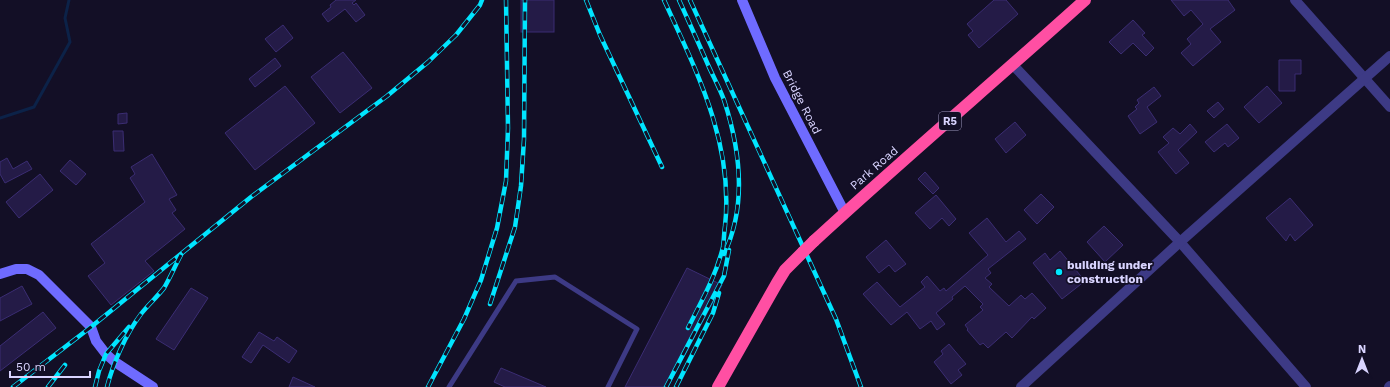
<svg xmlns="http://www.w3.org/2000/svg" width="1390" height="387" viewBox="0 0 1390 387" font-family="'Work Sans',sans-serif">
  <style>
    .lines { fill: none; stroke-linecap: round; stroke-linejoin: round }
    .stream { stroke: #0c2248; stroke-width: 3 }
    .building { fill: #241b47; stroke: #3b2d73 }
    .lane { stroke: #3d3a85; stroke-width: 5 }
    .street { stroke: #3d3a85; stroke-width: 10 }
    .secondary { stroke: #6f6bff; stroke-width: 10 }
    .highway { stroke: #ff4fa3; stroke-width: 12 }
    .rail-casing { stroke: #00e5ff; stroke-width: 4.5 }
    .rail { stroke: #130f26; stroke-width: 3; stroke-dasharray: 9; stroke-linecap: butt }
    .highway-bridge { stroke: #ff4fa3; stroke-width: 12 }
    .poi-dot { fill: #00e5ff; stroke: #130f26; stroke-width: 1.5 }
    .labels { text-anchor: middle; stroke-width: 3.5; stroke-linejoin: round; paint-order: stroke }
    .shield { fill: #130f26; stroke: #9e99be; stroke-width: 1 }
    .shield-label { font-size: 11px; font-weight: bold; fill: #d9d4ff }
    .street-label { font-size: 12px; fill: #d9d4ff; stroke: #130f26 }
    .poi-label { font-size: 12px; font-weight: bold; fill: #d9d4ff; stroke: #130f26; text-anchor: start }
  </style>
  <rect width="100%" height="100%" fill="#130f26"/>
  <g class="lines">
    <path class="stream" d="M 0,118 L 34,107 L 70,42 L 65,18 L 69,0"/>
  </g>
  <g class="building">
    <path d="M 336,0 L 356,0 L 352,3 L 354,5 L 356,3 L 365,15 L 356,22 L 345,9 L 328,22 L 322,14 L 331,7 L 330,5 Z"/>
    <rect x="521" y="0" width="33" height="32"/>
    <path d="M 994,0 L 1006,0 L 1018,14 L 979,48 L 968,35 L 973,31 L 967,24 Z"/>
    <path d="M 1171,0 L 1228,0 L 1235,10 L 1210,29 L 1221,42 L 1193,66 L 1181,53 L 1191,44 L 1187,39 L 1203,24 L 1191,10 L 1184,16 Z"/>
    <path d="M 1133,20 L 1145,33 L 1142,35 L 1154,48 L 1146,56 L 1133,43 L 1121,54 L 1109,42 Z"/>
    <path d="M 283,25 L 293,38 L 276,52 L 265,39 Z"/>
    <path d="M 343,52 L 372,88 L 340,113 L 311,77 Z"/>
    <path d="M 275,58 L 281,66 L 255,87 L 249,79 Z"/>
    <path d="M 1279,60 L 1301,60 L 1301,74 L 1295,74 L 1295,91 L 1279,91 Z"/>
    <path d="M 285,86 L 315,123 L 255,170 L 225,133 Z"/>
    <path d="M 1267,86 L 1282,103 L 1259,123 L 1244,107 Z"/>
    <path d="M 1154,87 L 1161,96 L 1147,107 L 1157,122 L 1140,134 L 1128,116 L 1137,109 L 1135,107 L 1139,103 L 1137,100 Z"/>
    <path d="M 1218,102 L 1224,109 L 1214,118 L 1207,111 Z"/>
    <path d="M 127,113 L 127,123 L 118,124 L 118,114 Z"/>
    <path d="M 1015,122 L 1026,135 L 1006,153 L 995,139 Z"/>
    <path d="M 1190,124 L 1197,132 L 1178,150 L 1189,163 L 1176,174 L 1158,152 L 1169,143 L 1163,137 L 1173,128 L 1180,134 Z"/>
    <path d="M 1227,124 L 1239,138 L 1228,147 L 1225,143 L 1214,152 L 1205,142 Z"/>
    <path d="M 113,131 L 123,131 L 124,151 L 114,151 Z"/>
    <path d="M 152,154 L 177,195 L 169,199 L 176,210 L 172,213 L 185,229 L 145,261 L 154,271 L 111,305 L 88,276 L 105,263 L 91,244 L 145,202 L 130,178 L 135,174 L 131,167 Z"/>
    <path d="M 7,158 L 13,169 L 27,161 L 32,169 L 5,183 L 0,174 L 0,162 Z"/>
    <path d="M 70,160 L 86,174 L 76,185 L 60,171 Z"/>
    <path d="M 925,172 L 939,188 L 933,194 L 918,179 Z"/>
    <path d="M 40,174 L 53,190 L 19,218 L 6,202 Z"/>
    <path d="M 1041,194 L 1054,207 L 1037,224 L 1024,210 Z"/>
    <path d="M 936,195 L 956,219 L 949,226 L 942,218 L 930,229 L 915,213 Z"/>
    <path d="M 1290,198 L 1313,225 L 1295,241 L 1290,234 L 1286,241 L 1266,218 Z"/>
    <path d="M 987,218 L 1006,242 L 1019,231 L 1026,239 L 988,269 L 991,273 L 985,278 L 992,284 L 989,287 L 1009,306 L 1021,295 L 1025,299 L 1032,293 L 1046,308 L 1034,319 L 1032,317 L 1012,338 L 1006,332 L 988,348 L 983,343 L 980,345 L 967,330 L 968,329 L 965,325 L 983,310 L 980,307 L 983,304 L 965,286 L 952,297 L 953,299 L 936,313 L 945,324 L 937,330 L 931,321 L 920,329 L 907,312 L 891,325 L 863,294 L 877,282 L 900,307 L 925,287 L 921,282 L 927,276 L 940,291 L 944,288 L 946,291 L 988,255 L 969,233 Z"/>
    <path d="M 1104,226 L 1123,245 L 1105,262 L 1087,242 Z"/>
    <path d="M 886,240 L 906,264 L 895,272 L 889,265 L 879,273 L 866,257 Z"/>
    <path d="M 1060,251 L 1085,281 L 1062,299 L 1033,263 L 1045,253 L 1050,260 Z"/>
    <path d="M 687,268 L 722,285 L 668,387 L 625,387 Z"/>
    <path d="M 22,286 L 32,304 L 0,321 L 0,298 Z"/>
    <path d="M 191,288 L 208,298 L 174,350 L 156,339 Z"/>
    <path d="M 43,312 L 56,328 L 0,371 L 0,346 Z"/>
    <path d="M 259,332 L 274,341 L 277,337 L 297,351 L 289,363 L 263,345 L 251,363 L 242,357 Z"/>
    <path d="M 949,344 L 966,364 L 958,370 L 962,375 L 951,384 L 934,362 L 943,354 L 941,351 Z"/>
    <path d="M 501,368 L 546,387 L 505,387 L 494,382 Z"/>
    <path d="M 293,377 L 315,387 L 289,387 Z"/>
  </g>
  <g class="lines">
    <path class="lane" d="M 449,387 L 516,281 L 555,277 L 637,329 L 608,387"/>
    <g class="street">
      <path d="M 1295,0 L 1390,107"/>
      <path d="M 1013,65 L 1180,242 L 1306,387"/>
      <path d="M 1021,387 L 1180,242 L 1390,56"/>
      <path d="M 1389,387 L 1390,386"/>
    </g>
    <g class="secondary">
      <path d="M 742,0 L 775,78 L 845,213"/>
      <path d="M 0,274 L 16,269 L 27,269 L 39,275 L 91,327 L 96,341 L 106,354 L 115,362 L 153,387"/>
    </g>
    <g class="highway">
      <path d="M 814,241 C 903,159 995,81 1085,0"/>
      <path d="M 718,387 L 777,283 L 785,270 L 803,252"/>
    </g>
    <defs>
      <g id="rail">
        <path d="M 586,0 L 600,35 L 662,167"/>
        <path d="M 664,0 C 697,72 734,144 725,226 C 724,233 724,240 723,247 C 716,276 701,302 688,328"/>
        <path d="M 679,0 C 689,22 699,44 709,67 C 714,78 720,89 724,100 C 740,149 747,206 724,254"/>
        <path d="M 690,0 L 836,319 L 861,387"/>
        <path d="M 490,304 L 515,227 L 521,186 L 524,139 L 525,0"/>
        <path d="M 13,387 L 91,327 L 251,197 L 387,96 L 428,62 L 456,35 L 480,5 L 482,0"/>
        <path d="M 48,387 L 65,365"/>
        <path d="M 95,387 L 99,371 L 106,354 L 129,327"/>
        <path d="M 107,387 C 113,363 126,334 141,314 C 148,305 157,297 164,288 C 170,278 175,266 181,255"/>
        <path d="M 428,387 L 464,319 L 481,280 L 497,228 L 506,181 L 508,128 L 506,0"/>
        <path d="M 666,387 L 724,276 L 729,250"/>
        <path d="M 676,387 L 713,313 L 719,293"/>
      </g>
    </defs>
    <use href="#rail" class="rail-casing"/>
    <use href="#rail" class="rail"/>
    <path class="highway-bridge" d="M 803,252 L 814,241"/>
  </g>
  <circle class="poi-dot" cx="1059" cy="272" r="4"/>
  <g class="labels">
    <rect class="shield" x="939" y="112" width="22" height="18" rx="3"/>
    <g class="shield-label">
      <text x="950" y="125">R5</text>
    </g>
    <g class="street-label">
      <text transform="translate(802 102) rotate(63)" y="4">Bridge Road</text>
      <text transform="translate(874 168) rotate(-41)" y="4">Park Road</text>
    </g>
    <g class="poi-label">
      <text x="1067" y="269">building under<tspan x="1067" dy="14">construction</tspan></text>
    </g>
  </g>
  <g transform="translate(1362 359)" stroke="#130f26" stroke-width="3" paint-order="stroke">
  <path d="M0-3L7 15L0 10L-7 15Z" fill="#d9d4ff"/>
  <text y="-6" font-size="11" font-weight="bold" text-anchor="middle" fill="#d9d4ff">N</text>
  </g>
  <path d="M10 371v6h80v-6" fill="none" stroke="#d9d4ff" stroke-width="2"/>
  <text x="16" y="371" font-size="12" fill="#d9d4ff" stroke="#130f26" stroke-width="3" paint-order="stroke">50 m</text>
</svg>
